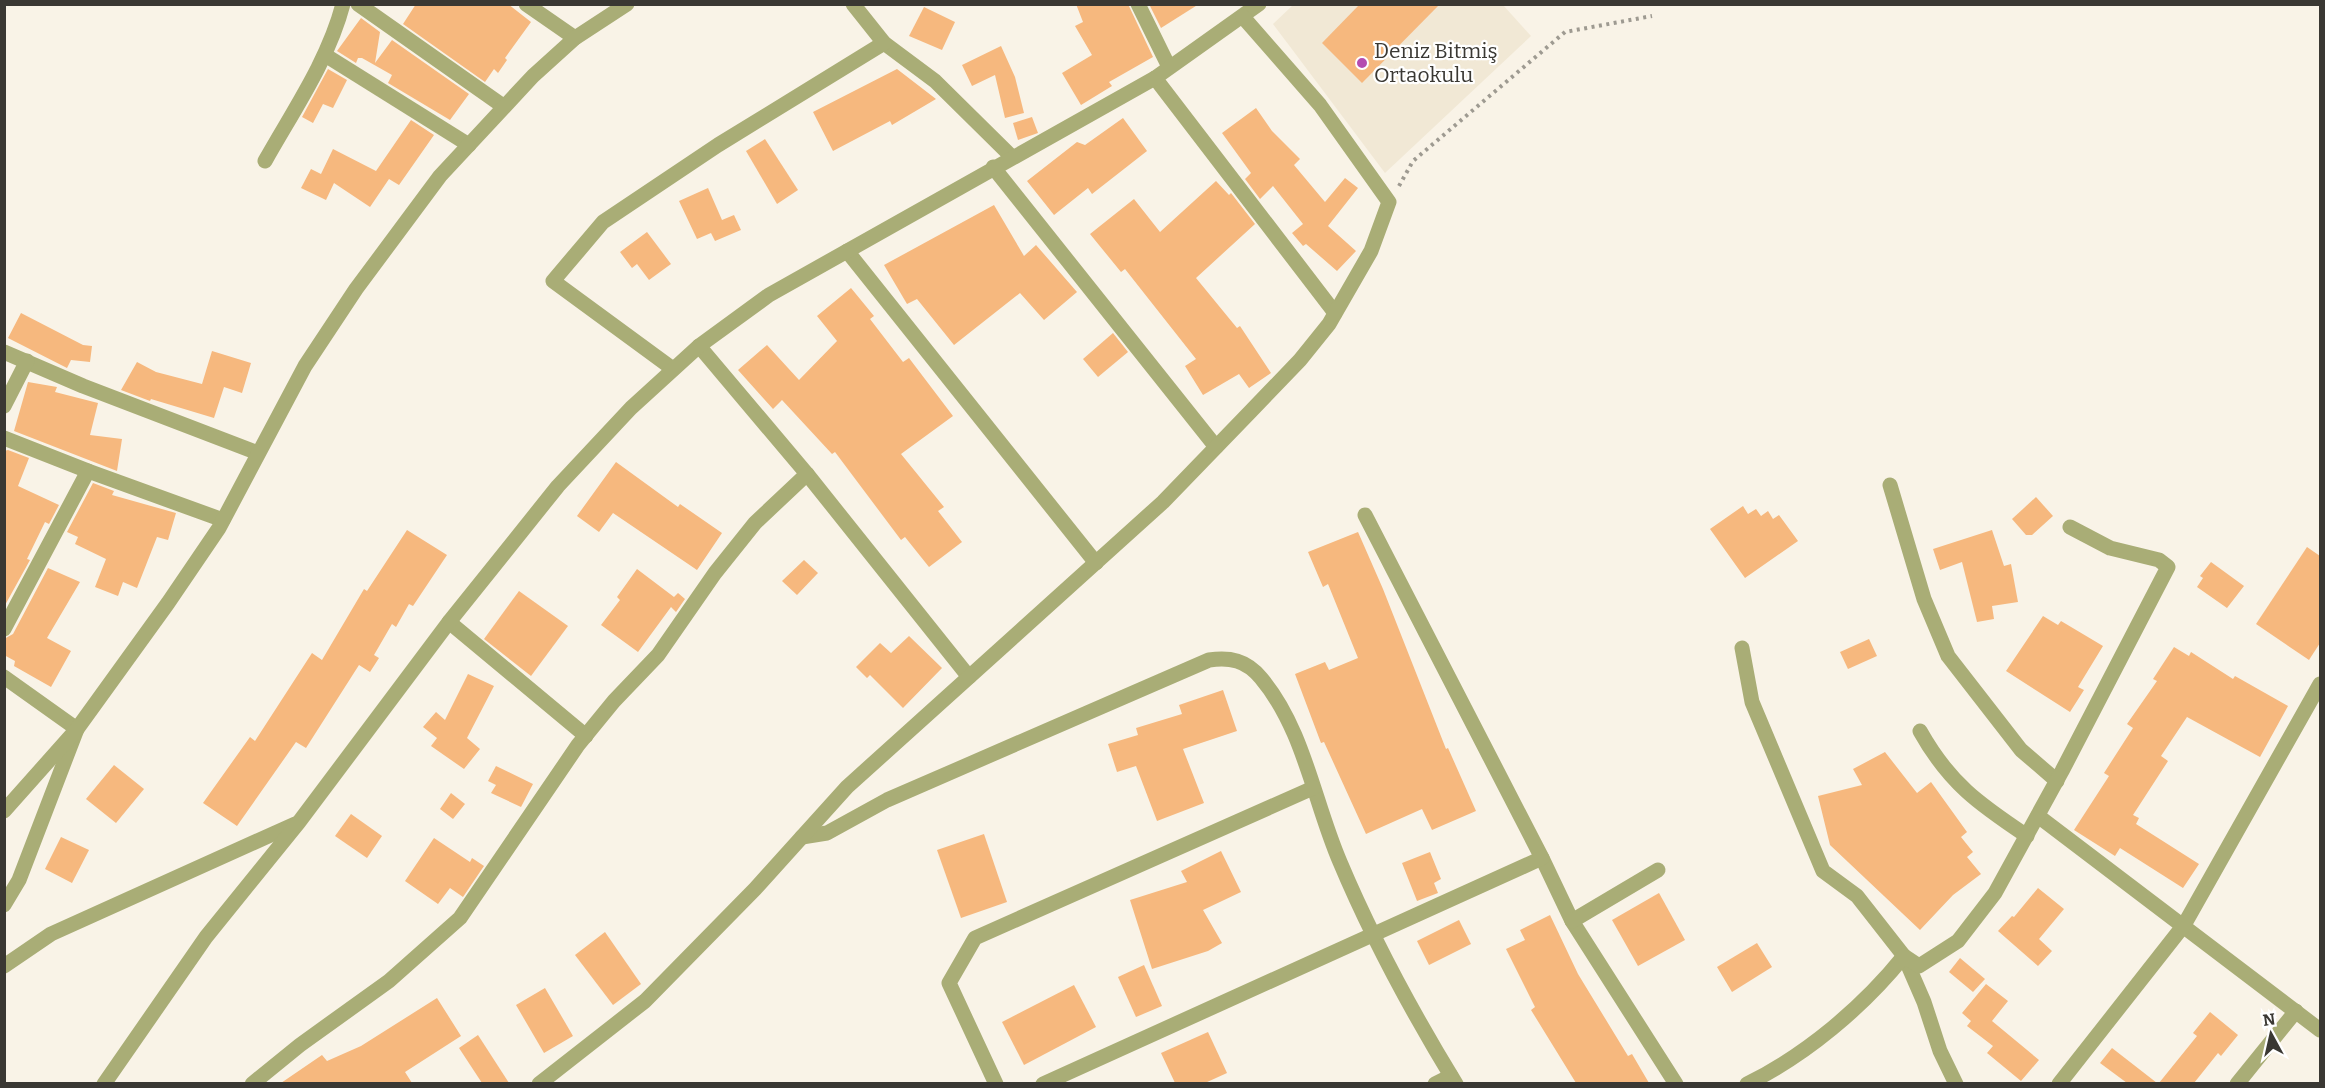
<svg xmlns="http://www.w3.org/2000/svg" width="2325" height="1088" viewBox="0 0 2325 1088" font-family="Bitter,serif">
  <style>
    .built { fill: #f1e8d5 }
    .building { fill: #f6b87e }
    .lines { fill: none; stroke-linecap: round; stroke-linejoin: round }
    .path { stroke: #9e9a91; stroke-width: 4; stroke-dasharray: 3 4.5; stroke-linecap: butt }
    .minor { stroke: #a9ad76; stroke-width: 15 }
    .poi-dot { fill: #b44cb0; stroke: #fff; stroke-width: 2 }
    .labels { text-anchor: middle; stroke-width: 4.5; stroke-linejoin: round; paint-order: stroke }
    .poi-label { font-size: 21px; fill: #3a3833; stroke: #fff; text-anchor: start }
  </style>
  <rect width="100%" height="100%" fill="#f9f3e7"/>
  <path class="built" d="M 1293,5 L 1503,5 L 1531,36 L 1385,173 L 1273,24 Z"/>
  <g class="building">
    <path d="M 416,4 L 508,4 L 531,22 L 505,58 L 507,60 L 498,73 L 494,69 L 485,82 L 403,24 Z"/>
    <path d="M 1076,4 L 1128,4 L 1153,57 L 1109,82 L 1112,86 L 1081,105 L 1062,73 L 1092,55 L 1075,26 L 1083,22 Z"/>
    <path d="M 1149,4 L 1199,4 L 1161,28 Z"/>
    <path d="M 1360,4 L 1440,4 L 1362,83 L 1322,43 Z"/>
    <path d="M 924,7 L 955,22 L 942,50 L 909,36 Z"/>
    <path d="M 361,18 L 380,32 L 375,63 L 392,40 L 469,94 L 450,120 L 388,83 L 392,75 L 362,58 L 358,58 L 356,63 L 337,51 Z"/>
    <path d="M 1001,46 L 1015,77 L 1024,113 L 1005,118 L 995,75 L 972,86 L 962,65 Z"/>
    <path d="M 328,69 L 347,80 L 333,108 L 323,104 L 313,123 L 302,117 Z"/>
    <path d="M 897,69 L 936,99 L 892,125 L 890,121 L 833,151 L 813,112 Z"/>
    <path d="M 1256,108 L 1272,131 L 1300,159 L 1294,165 L 1325,202 L 1345,178 L 1358,188 L 1328,226 L 1356,251 L 1337,271 L 1306,244 L 1303,246 L 1292,233 L 1303,224 L 1273,186 L 1260,199 L 1245,179 L 1251,173 L 1222,133 Z"/>
    <path d="M 1032,117 L 1038,133 L 1018,140 L 1013,123 Z"/>
    <path d="M 1123,118 L 1147,151 L 1092,194 L 1088,188 L 1054,215 L 1027,181 L 1077,142 L 1085,145 Z"/>
    <path d="M 411,120 L 434,135 L 399,185 L 389,179 L 370,207 L 334,183 L 326,200 L 301,188 L 311,169 L 321,174 L 333,149 L 376,171 Z"/>
    <path d="M 765,139 L 798,190 L 777,204 L 746,151 Z"/>
    <path d="M 1216,181 L 1229,195 L 1231,193 L 1255,224 L 1196,278 L 1237,328 L 1240,326 L 1271,373 L 1249,388 L 1239,374 L 1203,395 L 1185,366 L 1196,359 L 1125,269 L 1121,272 L 1090,234 L 1134,199 L 1160,232 Z"/>
    <path d="M 708,188 L 722,220 L 734,215 L 741,230 L 715,241 L 711,233 L 697,239 L 679,201 Z"/>
    <path d="M 994,205 L 1024,256 L 1036,245 L 1077,292 L 1044,320 L 1020,293 L 954,345 L 917,299 L 907,304 L 884,265 Z"/>
    <path d="M 647,232 L 671,264 L 649,280 L 637,264 L 632,268 L 620,252 Z"/>
    <path d="M 851,288 L 874,316 L 870,319 L 903,362 L 909,358 L 953,416 L 901,454 L 944,507 L 938,511 L 962,542 L 929,567 L 905,537 L 901,540 L 835,452 L 832,454 L 782,400 L 773,409 L 738,370 L 767,345 L 799,380 L 837,341 L 817,316 Z"/>
    <path d="M 21,313 L 83,345 L 92,346 L 90,362 L 71,360 L 67,368 L 8,338 Z"/>
    <path d="M 1113,333 L 1128,352 L 1098,377 L 1083,359 Z"/>
    <path d="M 212,351 L 251,363 L 242,393 L 224,387 L 214,418 L 151,399 L 150,401 L 121,390 L 137,362 L 156,372 L 202,384 Z"/>
    <path d="M 28,382 L 57,387 L 55,392 L 98,403 L 90,435 L 122,439 L 117,471 L 14,431 Z"/>
    <path d="M 8,450 L 29,458 L 18,486 L 59,505 L 49,524 L 45,522 L 27,559 L 30,560 L 4,607 L 4,451 Z"/>
    <path d="M 616,462 L 678,507 L 680,504 L 722,533 L 697,570 L 613,513 L 599,532 L 577,516 Z"/>
    <path d="M 93,483 L 114,491 L 112,495 L 176,513 L 168,540 L 157,537 L 137,588 L 123,582 L 118,596 L 95,587 L 106,559 L 75,544 L 78,537 L 67,532 Z"/>
    <path d="M 2036,497 L 2053,516 L 2032,535 L 2026,535 L 2012,519 Z"/>
    <path d="M 1743,506 L 1748,514 L 1756,509 L 1761,516 L 1768,511 L 1773,519 L 1779,515 L 1798,541 L 1745,578 L 1710,529 Z"/>
    <path d="M 407,530 L 447,555 L 413,606 L 409,604 L 396,627 L 392,624 L 374,655 L 379,658 L 370,672 L 359,665 L 306,748 L 296,742 L 237,826 L 203,803 L 250,737 L 255,741 L 312,653 L 322,660 L 364,589 L 367,591 Z"/>
    <path d="M 1992,530 L 2004,566 L 2011,564 L 2018,602 L 1992,606 L 1994,619 L 1977,622 L 1962,562 L 1940,570 L 1933,549 Z"/>
    <path d="M 1358,532 L 1383,589 L 1446,749 L 1448,748 L 1476,811 L 1432,830 L 1422,809 L 1366,834 L 1324,742 L 1321,743 L 1295,674 L 1325,662 L 1329,670 L 1358,658 L 1328,584 L 1323,587 L 1308,552 Z"/>
    <path d="M 2307,547 L 2320,556 L 2320,643 L 2309,660 L 2256,624 Z"/>
    <path d="M 804,560 L 818,573 L 797,595 L 782,581 Z"/>
    <path d="M 2211,562 L 2244,586 L 2227,608 L 2197,587 L 2203,578 L 2200,576 Z"/>
    <path d="M 48,568 L 80,582 L 47,638 L 71,651 L 51,687 L 14,666 L 15,661 L 4,655 L 4,639 L 13,634 Z"/>
    <path d="M 637,569 L 674,597 L 678,593 L 685,599 L 676,612 L 671,607 L 638,652 L 601,625 L 620,600 L 617,597 Z"/>
    <path d="M 519,591 L 568,626 L 531,676 L 484,639 Z"/>
    <path d="M 2043,616 L 2058,625 L 2061,621 L 2103,646 L 2078,687 L 2084,690 L 2070,712 L 2006,671 Z"/>
    <path d="M 909,636 L 942,668 L 903,708 L 870,675 L 867,678 L 856,667 L 880,643 L 891,653 Z"/>
    <path d="M 1869,639 L 1877,656 L 1848,669 L 1840,652 Z"/>
    <path d="M 2174,647 L 2189,656 L 2191,652 L 2233,679 L 2235,676 L 2288,706 L 2260,757 L 2187,717 L 2161,756 L 2168,761 L 2133,815 L 2139,818 L 2136,824 L 2199,864 L 2183,888 L 2120,848 L 2115,856 L 2074,830 L 2109,776 L 2104,773 L 2133,728 L 2127,724 L 2157,681 L 2153,679 Z"/>
    <path d="M 468,674 L 494,686 L 467,738 L 480,749 L 464,769 L 431,746 L 437,738 L 423,727 L 436,712 L 445,720 Z"/>
    <path d="M 1223,690 L 1237,731 L 1183,749 L 1204,803 L 1157,821 L 1136,766 L 1117,772 L 1108,744 L 1138,735 L 1136,728 L 1182,714 L 1179,705 Z"/>
    <path d="M 1885,752 L 1917,793 L 1931,782 L 1967,832 L 1961,837 L 1973,852 L 1967,857 L 1981,874 L 1953,895 L 1920,930 L 1830,845 L 1818,796 L 1862,785 L 1853,769 Z"/>
    <path d="M 114,765 L 144,789 L 116,823 L 86,799 Z"/>
    <path d="M 496,766 L 533,784 L 521,807 L 491,793 L 496,785 L 488,781 Z"/>
    <path d="M 451,793 L 465,804 L 453,819 L 440,809 Z"/>
    <path d="M 351,814 L 382,836 L 367,858 L 335,836 Z"/>
    <path d="M 984,834 L 1007,902 L 961,918 L 937,850 Z"/>
    <path d="M 61,837 L 89,850 L 72,883 L 45,869 Z"/>
    <path d="M 434,838 L 470,862 L 472,858 L 484,866 L 463,897 L 450,888 L 438,904 L 405,881 Z"/>
    <path d="M 1221,851 L 1241,892 L 1203,910 L 1222,943 L 1208,951 L 1152,969 L 1130,900 L 1187,882 L 1181,871 Z"/>
    <path d="M 1430,852 L 1441,879 L 1434,883 L 1438,893 L 1417,901 L 1402,863 Z"/>
    <path d="M 2038,888 L 2064,909 L 2039,939 L 2052,951 L 2038,966 L 1998,931 L 2012,916 L 2014,917 Z"/>
    <path d="M 1659,893 L 1685,940 L 1638,966 L 1612,920 Z"/>
    <path d="M 1550,915 L 1578,974 L 1628,1056 L 1632,1054 L 1649,1083 L 1576,1083 L 1531,1010 L 1535,1007 L 1506,949 L 1525,940 L 1520,930 Z"/>
    <path d="M 1459,920 L 1471,944 L 1429,965 L 1417,941 Z"/>
    <path d="M 605,932 L 641,984 L 613,1005 L 575,955 Z"/>
    <path d="M 1757,943 L 1772,967 L 1732,992 L 1717,967 Z"/>
    <path d="M 1960,958 L 1985,979 L 1973,992 L 1949,972 Z"/>
    <path d="M 1144,965 L 1162,1006 L 1136,1017 L 1118,977 Z"/>
    <path d="M 1986,984 L 2008,1001 L 1992,1021 L 2039,1060 L 2021,1081 L 1987,1053 L 1993,1046 L 1967,1026 L 1971,1021 L 1962,1013 Z"/>
    <path d="M 1074,985 L 1096,1027 L 1024,1065 L 1002,1022 Z"/>
    <path d="M 545,988 L 573,1036 L 544,1053 L 516,1005 Z"/>
    <path d="M 437,998 L 461,1036 L 405,1072 L 412,1083 L 281,1083 L 322,1055 L 327,1061 L 361,1046 Z"/>
    <path d="M 2210,1012 L 2238,1035 L 2221,1056 L 2218,1053 L 2194,1083 L 2159,1083 L 2197,1036 L 2193,1033 Z"/>
    <path d="M 1208,1032 L 1227,1073 L 1205,1083 L 1175,1083 L 1161,1053 Z"/>
    <path d="M 478,1035 L 509,1083 L 482,1083 L 459,1048 Z"/>
    <path d="M 2112,1048 L 2157,1083 L 2127,1083 L 2100,1063 Z"/>
  </g>
  <g class="lines">
    <path class="path" d="M 1399,186 L 1413,161 L 1565,32 L 1652,16"/>
    <g class="minor">
      <path d="M 358,4 L 503,106"/>
      <path d="M 526,4 L 575,38"/>
      <path d="M 853,4 L 884,43 L 935,81 L 1012,157"/>
      <path d="M 1138,4 L 1169,67"/>
      <path d="M 325,55 L 469,145"/>
      <path d="M 1155,78 L 1335,313"/>
      <path d="M 265,161 C 293,111 328,61 343,4"/>
      <path d="M 993,167 L 1216,447"/>
      <path d="M 847,251 L 1096,563"/>
      <path d="M 699,346 L 807,474 L 969,677"/>
      <path d="M 4,352 L 83,386 L 258,453"/>
      <path d="M 673,369 L 553,281 L 603,222 L 718,145 L 884,43"/>
      <path d="M 4,406 L 27,361"/>
      <path d="M 4,438 L 88,471"/>
      <path d="M 1890,485 L 1924,599 L 1948,656 L 2021,750 L 2057,781"/>
      <path d="M 1365,515 L 1542,858 L 1572,921 L 1676,1084"/>
      <path d="M 449,622 L 586,736"/>
      <path d="M 4,629 L 88,471 L 223,520"/>
      <path d="M 1742,648 L 1752,702 L 1823,871 L 1857,896 L 1904,956 L 1924,1002 L 1940,1051 L 1956,1084"/>
      <path d="M 4,677 L 77,729 L 19,880 L 4,905"/>
      <path d="M 1920,731 C 1949,783 1979,804 2027,836"/>
      <path d="M 4,811 L 77,729 L 168,603 L 219,528 L 305,366 L 356,289 L 440,176 L 533,76 L 575,38 L 627,4"/>
      <path d="M 2038,816 L 2320,1030"/>
      <path d="M 802,837 L 827,833 L 887,800 L 1209,660 C 1230,657 1246,660 1261,678 C 1304,729 1314,802 1340,862 C 1372,938 1412,1012 1456,1084"/>
      <path d="M 1572,921 L 1658,870"/>
      <path d="M 4,966 L 51,934 L 295,824"/>
      <path d="M 104,1084 L 206,937 L 299,822 L 449,622 L 558,486 L 631,408 L 699,346 L 769,295 L 1155,78 L 1259,4"/>
      <path d="M 252,1084 L 300,1045 L 389,981 L 460,918 L 578,745 L 614,701 L 658,655 L 715,573 L 755,523 L 807,474"/>
      <path d="M 539,1084 L 645,1001 L 755,889 L 847,787 L 1163,502 L 1251,411 L 1300,360 L 1329,324 L 1371,251 L 1389,202 L 1320,105 L 1243,17"/>
      <path d="M 996,1084 L 949,983 L 975,938 L 1313,788"/>
      <path d="M 1043,1084 L 1542,858"/>
      <path d="M 1435,1084 L 1451,1076"/>
      <path d="M 1747,1084 C 1806,1055 1863,1007 1904,956 L 1919,966 L 1958,941 L 1995,893 L 2062,771 L 2168,567 L 2159,560 L 2110,548 L 2070,527"/>
      <path d="M 2059,1084 L 2184,925 L 2320,684"/>
      <path d="M 2237,1084 L 2296,1011"/>
    </g>
  </g>
  <circle class="poi-dot" cx="1362" cy="63" r="6"/>
  <g class="labels">
    <g class="poi-label">
      <text x="1374" y="58">Deniz Bitmiş<tspan x="1374" dy="24">Ortaokulu</tspan></text>
    </g>
  </g>
  <rect width="2325" height="1088" fill="none" stroke="#3a3833" stroke-width="12"/>
  <g transform="translate(2271 1034) rotate(352)" stroke="#ffffff" stroke-width="4.5" paint-order="stroke">
  <path d="M0-4.5L10 22L0 15L-10 22Z" fill="#3a3833"/>
  <text y="-9" font-size="16" font-weight="bold" text-anchor="middle" fill="#3a3833">N</text>
  </g>
</svg>
